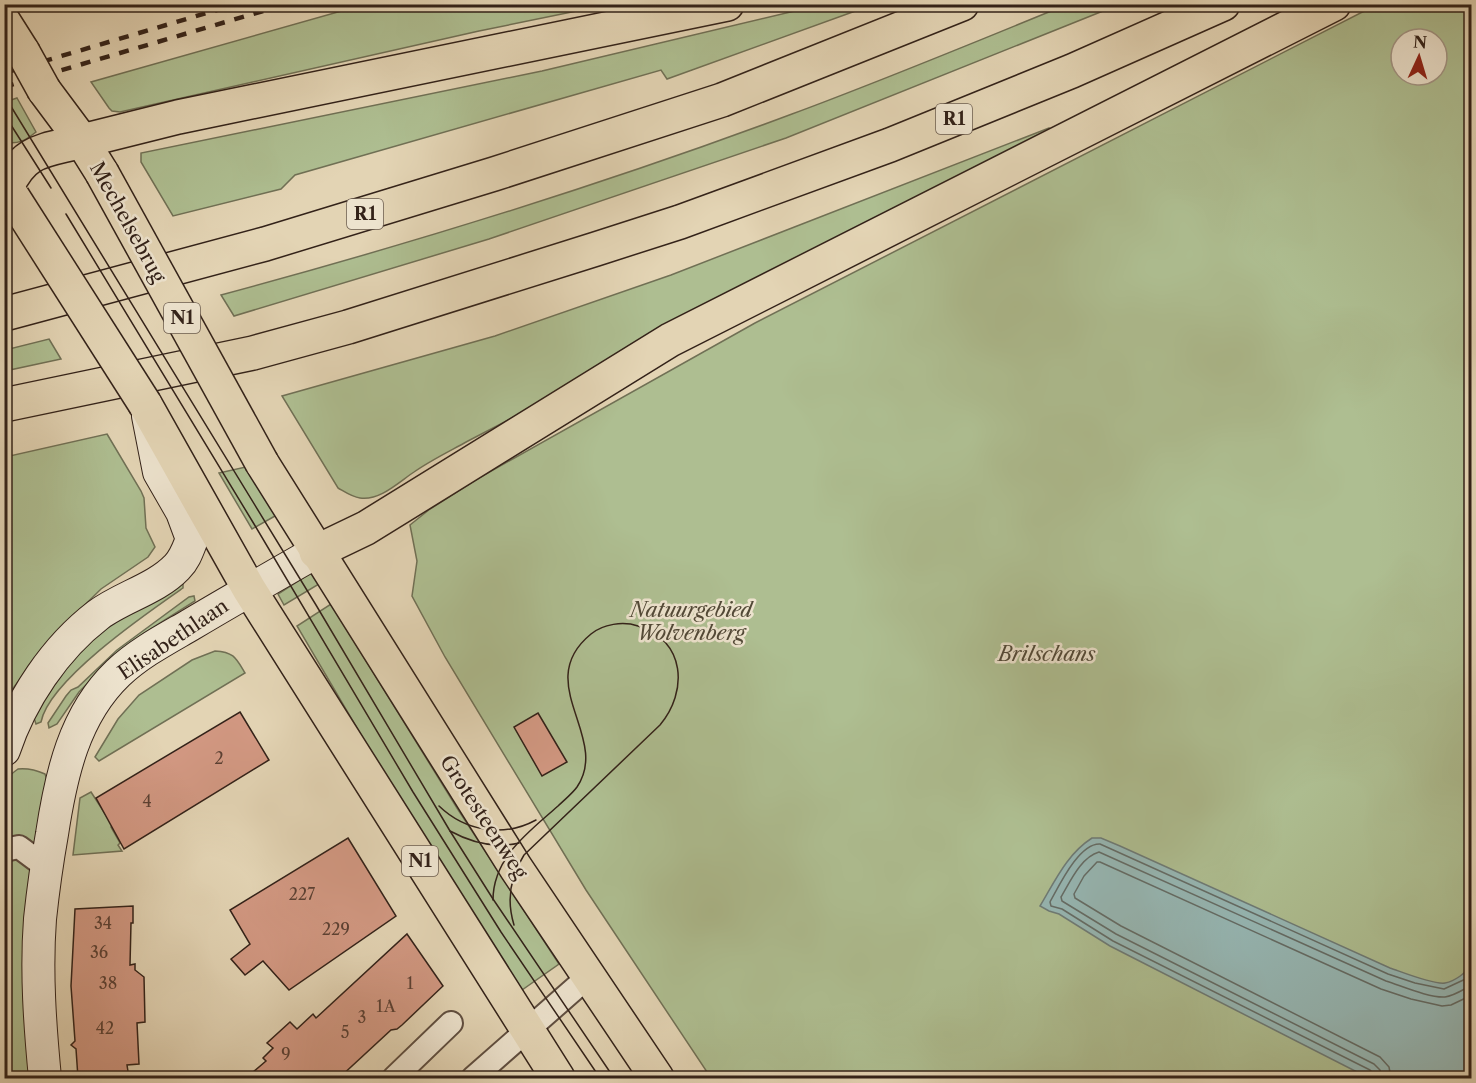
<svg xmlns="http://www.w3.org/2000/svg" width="1476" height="1083" viewBox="0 0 1476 1083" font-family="'Libre Caslon Text',serif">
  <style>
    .green { fill: #aebe91; stroke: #707055; stroke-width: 1.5; fill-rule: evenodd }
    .water { fill: #96b7b4; stroke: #6e7b76; stroke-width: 1.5 }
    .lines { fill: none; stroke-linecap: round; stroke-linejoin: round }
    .shore { stroke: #646c66; stroke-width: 1.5 }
    .building { fill: #d29882; stroke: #332219; stroke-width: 1.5 }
    .minor-casing { stroke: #5f4e40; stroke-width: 26 }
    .secondary-casing { stroke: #332219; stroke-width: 34 }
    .primary-casing { stroke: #332219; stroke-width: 36 }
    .motorway-casing { stroke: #332219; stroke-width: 36 }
    .minor { stroke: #ede3ce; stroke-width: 22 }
    .secondary { stroke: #ede3ce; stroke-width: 32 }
    .primary { stroke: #e3d4b4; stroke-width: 33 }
    .motorway { stroke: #e3d4b4; stroke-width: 33 }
    .tram { stroke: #332219; stroke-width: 1.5 }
    .rail { stroke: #332219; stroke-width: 4.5; stroke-dasharray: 10 10; stroke-linecap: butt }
    .primary-bridge-casing { stroke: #332219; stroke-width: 36; stroke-linecap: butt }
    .primary-bridge { stroke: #e3d4b4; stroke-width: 33 }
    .labels { text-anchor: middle; stroke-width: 5; stroke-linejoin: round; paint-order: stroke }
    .number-label { font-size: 16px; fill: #5b4033 }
    .shield { fill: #ede3ce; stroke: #6b5c4f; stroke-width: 1.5 }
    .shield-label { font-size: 18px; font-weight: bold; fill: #332219 }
    .street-label { font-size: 20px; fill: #332219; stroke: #ede3ce }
    .park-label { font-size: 20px; font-style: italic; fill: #524937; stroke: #ede3ce }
  </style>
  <rect width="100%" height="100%" fill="#e3d4b4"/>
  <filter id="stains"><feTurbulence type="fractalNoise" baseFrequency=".00333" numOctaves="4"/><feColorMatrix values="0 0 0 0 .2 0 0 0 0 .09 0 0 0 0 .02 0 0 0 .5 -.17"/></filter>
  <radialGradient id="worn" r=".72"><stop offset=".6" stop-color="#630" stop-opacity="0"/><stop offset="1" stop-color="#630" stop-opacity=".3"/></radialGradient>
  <g class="green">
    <path d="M 366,4 L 606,5 L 479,31 L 120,112 L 112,111 L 109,108 L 91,82 Z"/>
    <path d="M 824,4 L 872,5 L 667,79 L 661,70 L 295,175 L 281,189 L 173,216 L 141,162 L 141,153 L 542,71 Z"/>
    <path d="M 1066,5 L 1118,5 L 786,138 L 489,239 L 234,316 L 221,295 C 414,243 605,184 792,114 C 884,80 975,42 1066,5 Z"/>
    <path d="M 1376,5 L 1471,5 L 1471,1078 L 711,1078 L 586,890 L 445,657 L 412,596 L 417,561 L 410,525 L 430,509 L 477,479 L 755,323 ZM 1401,39 L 1437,39 L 1437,75 L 1401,75 Z"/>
    <path d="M 17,98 L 36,132 C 26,140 18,145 5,142 L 5,102 Z"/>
    <path d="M 1049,128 L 1052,137 L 468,441 C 450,451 431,460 414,472 C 399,482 380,501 360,498 C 352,497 345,492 338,488 L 282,396 L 495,336 L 671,275 Z"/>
    <path d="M 49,339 L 61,359 L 5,371 L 5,350 Z"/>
    <path d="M 107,434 L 141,491 L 144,498 L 146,528 L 155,547 L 148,557 L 101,589 L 51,638 L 5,699 L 5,457 Z"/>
    <path d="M 250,466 L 274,510 L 275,516 L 252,529 L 219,473 Z"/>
    <path d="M 312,572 L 319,584 L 284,605 L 278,594 Z"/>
    <path d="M 176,577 L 183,584 L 183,588 C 147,613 49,680 41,722 L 36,724 L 33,715 L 52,685 L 92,638 Z"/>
    <path d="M 194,596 L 195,601 L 144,633 L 119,652 L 79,692 L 57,724 L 49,728 L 48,723 L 66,696 L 71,690 L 78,687 L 117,650 L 189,597 Z"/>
    <path d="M 331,604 L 457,808 L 559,964 L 522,990 L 417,830 L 297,626 Z"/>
    <path d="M 215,651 C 234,652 236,658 245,673 L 99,761 L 95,757 L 118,719 L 139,695 L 192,660 Z"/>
    <path d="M 18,769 C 28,768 36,770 45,774 L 47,780 L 34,1078 L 5,1078 L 5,786 C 6,778 11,774 18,769 Z"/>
    <path d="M 91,792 L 113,826 L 111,827 L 120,843 L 118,845 L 122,851 L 73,855 L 80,798 Z"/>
  </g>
  <path class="water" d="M 1092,838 L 1101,838 L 1120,846 L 1390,968 C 1402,972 1434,985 1445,983 C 1455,981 1466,973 1471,965 L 1471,1078 L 1376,1078 L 1359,1073 L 1110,946 L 1059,914 L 1049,911 L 1040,906 C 1055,881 1067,854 1092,838 Z"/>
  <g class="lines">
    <g class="shore">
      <path d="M 1374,1078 L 1374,1074 L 1370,1070 L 1113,941 L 1062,909 L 1051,906 L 1050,902 C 1059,886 1079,843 1100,844 L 1388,974 L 1415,983 L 1444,989 L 1472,976"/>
      <path d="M 1382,1078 L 1380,1070 L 1374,1064 L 1116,934 L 1062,901 L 1061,897 C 1070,882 1081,857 1099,852 L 1386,981 C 1402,986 1429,998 1445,997 C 1454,996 1464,989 1472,985"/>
      <path d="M 1391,1078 L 1389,1067 L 1380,1057 L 1121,926 L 1075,898 L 1074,894 L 1084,876 L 1097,862 L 1100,862 L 1381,989 L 1411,999 L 1442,1006 L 1451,1005 L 1472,995"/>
    </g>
  </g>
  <g class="building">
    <path d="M 240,712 L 269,760 L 124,849 L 96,798 Z"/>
    <path d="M 538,713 L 567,762 L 542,776 L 514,727 Z"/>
    <path d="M 348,838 L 396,916 L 289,990 L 263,961 L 245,975 L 231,959 L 250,944 L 230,910 Z"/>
    <path d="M 133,906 L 133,923 L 131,923 L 130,965 L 135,964 L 135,970 L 144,977 L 145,1022 L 137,1023 L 139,1064 L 127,1065 L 129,1078 L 78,1078 L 76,1049 L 71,1045 L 75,1041 L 71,986 L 75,909 Z"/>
    <path d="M 407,934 L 443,986 L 402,1025 L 397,1029 L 391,1030 L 339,1078 L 246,1078 L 266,1061 L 263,1058 L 273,1048 L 267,1043 L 290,1022 L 297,1029 L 313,1014 L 316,1018 Z"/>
  </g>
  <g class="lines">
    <defs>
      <g id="minor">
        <path d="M 4,850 L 19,847 L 46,867"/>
        <path d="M 394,1078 L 451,1023"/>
        <path d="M 473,1078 L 589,976"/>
      </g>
      <g id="secondary">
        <path d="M 4,750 C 21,699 55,648 98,615 C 122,597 156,589 177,567 C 185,559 188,549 192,539 L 182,512 L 159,472 L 148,416"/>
        <path d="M 45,1078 C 40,1026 36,972 40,919 C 43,891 47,862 52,834 C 61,775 74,715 118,673 C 139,653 166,639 190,625 C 232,600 274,576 316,552"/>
      </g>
      <g id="primary">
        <path d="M 4,22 L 23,52"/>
        <path d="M 44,90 L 82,141 L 102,173"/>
        <path d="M 7,187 C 25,148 45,151 82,141"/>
        <path d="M 145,404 L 249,589 L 558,1078"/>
        <path d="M 262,463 L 516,868 L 657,1078"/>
      </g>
      <g id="motorway">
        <path d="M 82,141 L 178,117 L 727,4"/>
        <path d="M 4,314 L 265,244 L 494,174 L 722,100 L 962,4"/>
        <path d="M 4,405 L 253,353 L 348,327 L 596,249 L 680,222 L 890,145 L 1072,71 L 1223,4"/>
        <path d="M 316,552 L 366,528 L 670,340 L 1334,4"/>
      </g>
    </defs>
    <use href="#minor" class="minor-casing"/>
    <use href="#secondary" class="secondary-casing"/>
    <use href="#primary" class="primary-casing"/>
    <use href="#motorway" class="motorway-casing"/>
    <use href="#minor" class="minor"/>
    <use href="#secondary" class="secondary"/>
    <use href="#primary" class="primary"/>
    <use href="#motorway" class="motorway"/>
    <g class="tram">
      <path d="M 4,95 L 316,605 L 450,831 L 493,899 L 614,1078"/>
      <path d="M 4,114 L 51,188"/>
      <path d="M 66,214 L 254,524 L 413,792 L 501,932 L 600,1078"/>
      <path d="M 439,806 C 465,831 503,838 536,820"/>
      <path d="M 450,831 C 472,843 494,849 519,843"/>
      <path d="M 493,900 C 493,857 529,832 558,806 C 564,800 572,794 577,787 C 611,737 531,683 591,634 C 603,624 623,621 638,626 C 686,640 688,692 660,725 L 524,855 C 510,877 506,899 514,925"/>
    </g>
    <g class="rail">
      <path d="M 4,73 L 237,4"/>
      <path d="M 4,87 L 287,4"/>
    </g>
    <defs>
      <g id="primary-bridge">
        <path d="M 23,52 L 44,90"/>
        <path d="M 102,173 L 262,463"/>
        <path d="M 13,197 L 145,404"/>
      </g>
    </defs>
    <use href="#primary-bridge" class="primary-bridge-casing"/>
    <use href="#primary-bridge" class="primary-bridge"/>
  </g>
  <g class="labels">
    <g class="number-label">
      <text x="219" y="764">2</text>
      <text x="147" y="807">4</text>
      <text x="302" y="900">227</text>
      <text x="103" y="929">34</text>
      <text x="336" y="935">229</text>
      <text x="99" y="958">36</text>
      <text x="108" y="989">38</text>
      <text x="410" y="989">1</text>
      <text x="386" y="1012">1A</text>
      <text x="362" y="1023">3</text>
      <text x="105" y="1034">42</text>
      <text x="345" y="1038">5</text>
      <text x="286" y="1060">9</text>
    </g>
    <g class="shield">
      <rect x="936" y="104" width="36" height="30" rx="4.5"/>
      <rect x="347" y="199" width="36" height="30" rx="4.5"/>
      <rect x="164" y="303" width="36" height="30" rx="4.5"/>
      <rect x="402" y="846" width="36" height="30" rx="4.5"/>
    </g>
    <g class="shield-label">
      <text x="954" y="125">R1</text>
      <text x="365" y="220">R1</text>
      <text x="182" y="324">N1</text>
      <text x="420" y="867">N1</text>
    </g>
    <g class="street-label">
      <text transform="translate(128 222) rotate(61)" y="7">Mechelsebrug</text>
      <text transform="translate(173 639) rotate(-34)" y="7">Elisabethlaan</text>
      <text transform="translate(484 817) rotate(57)" y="7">Grotesteenweg</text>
    </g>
    <g class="park-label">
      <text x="691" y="617">Natuurgebied<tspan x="691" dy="23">Wolvenberg</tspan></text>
      <text x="1047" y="661">Brilschans</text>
    </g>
  </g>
  <rect width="1476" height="1083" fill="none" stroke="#e3d4b4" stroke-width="24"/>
  <rect x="6" y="6" width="1464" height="1071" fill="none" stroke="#332219" stroke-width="3"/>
  <rect x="12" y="12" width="1452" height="1059" fill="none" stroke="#332219" stroke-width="1.5"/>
  <g transform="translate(1419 57) rotate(4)"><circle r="28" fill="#ede3ce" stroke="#a39686" stroke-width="1.5"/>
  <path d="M0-4.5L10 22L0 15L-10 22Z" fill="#8f2418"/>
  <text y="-9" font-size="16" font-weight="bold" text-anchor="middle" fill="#332219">N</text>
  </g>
  <rect width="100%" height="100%" filter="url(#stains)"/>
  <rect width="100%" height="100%" fill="url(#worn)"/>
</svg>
